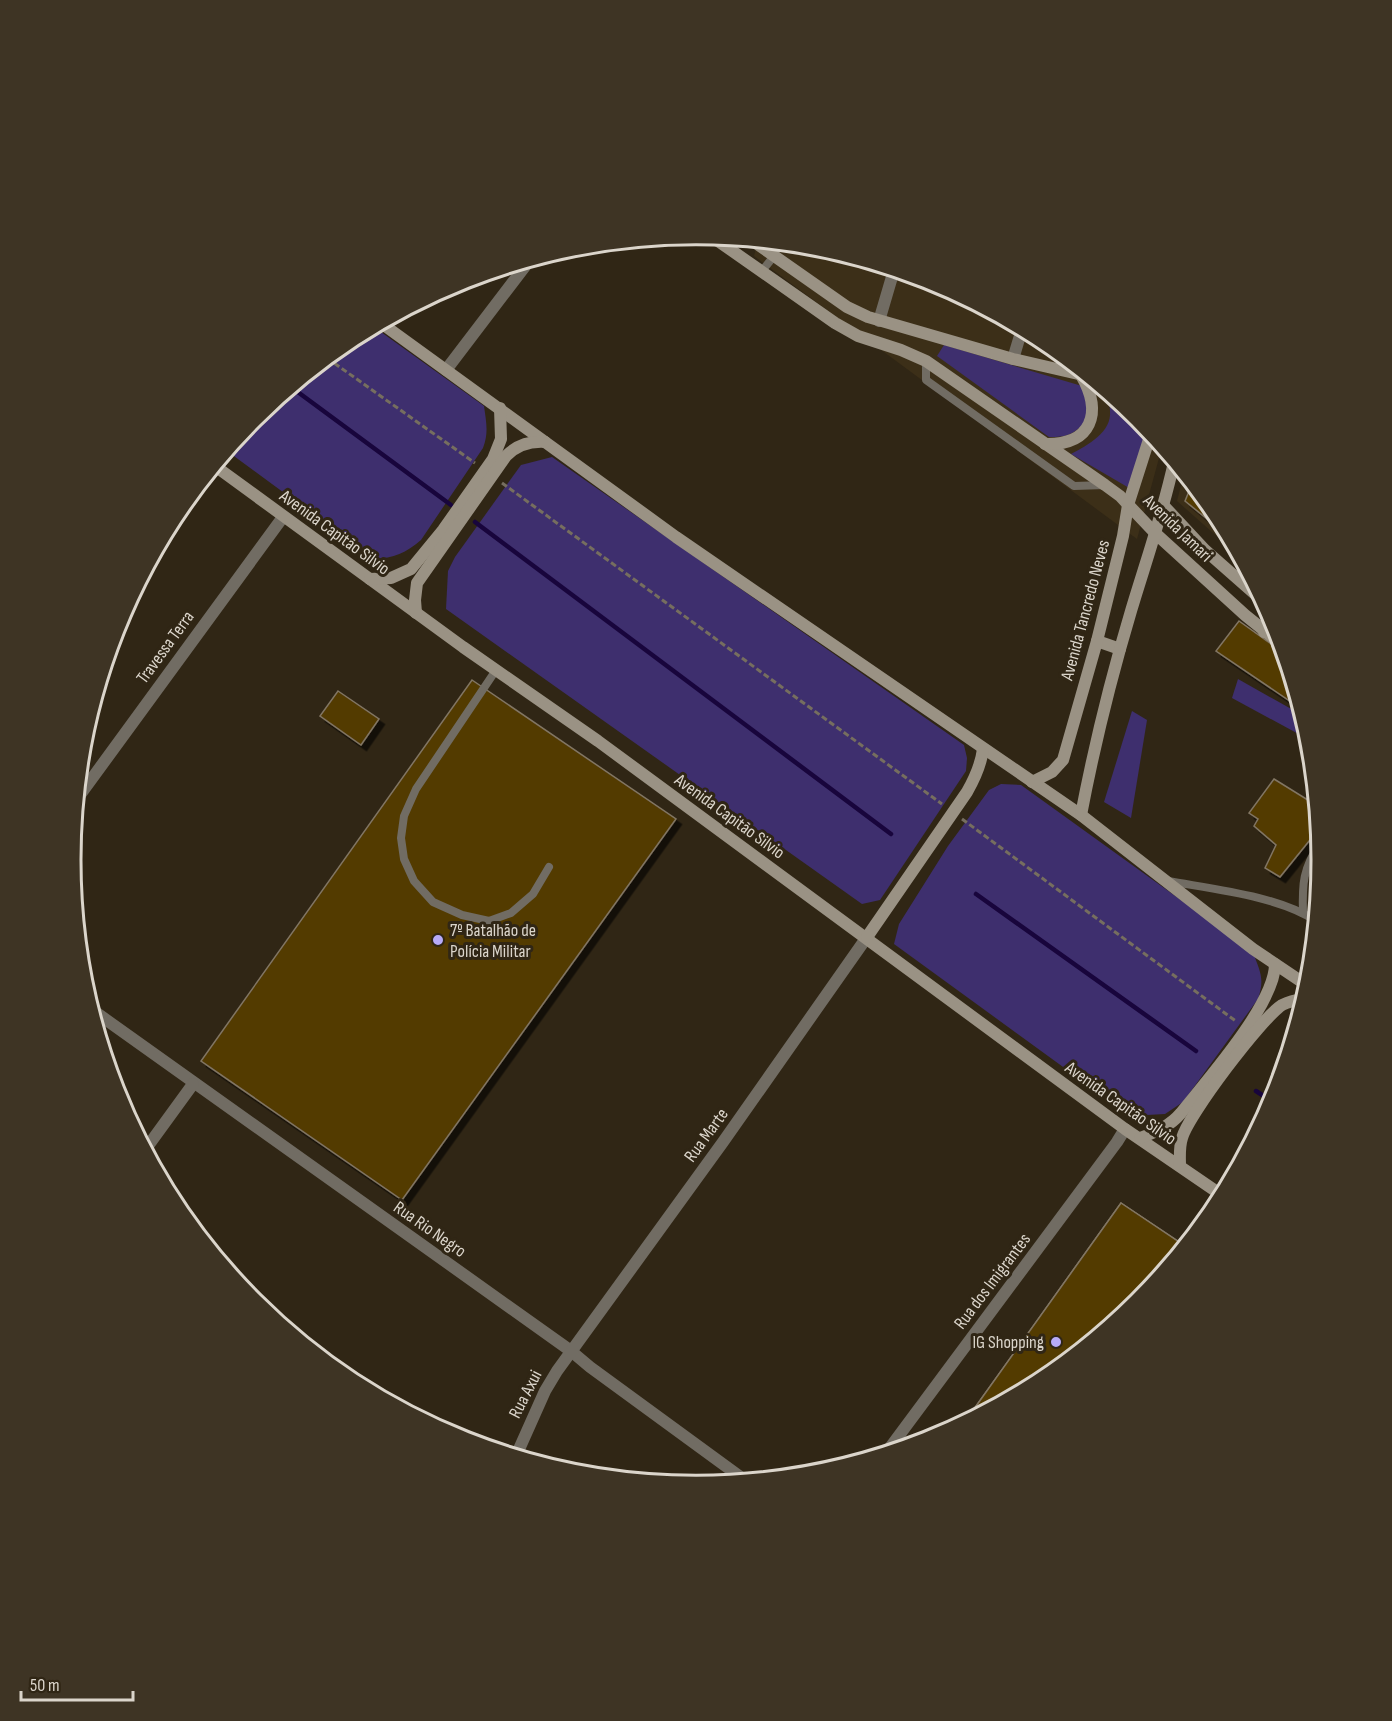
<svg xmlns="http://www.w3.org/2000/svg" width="1392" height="1721" viewBox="0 0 1392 1721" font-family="'Sofia Sans Condensed',sans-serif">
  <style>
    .built { fill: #3c2f18 }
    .green { fill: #3e2f6e }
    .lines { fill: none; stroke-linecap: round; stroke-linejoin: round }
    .stream { stroke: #18053c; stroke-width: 4.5 }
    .building { fill: #523a06; stroke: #827663; stroke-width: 1.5; filter: url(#shadow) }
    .path { stroke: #766e5f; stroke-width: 3; stroke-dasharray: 6 3; stroke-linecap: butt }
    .service { stroke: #716c63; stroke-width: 8 }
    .pedestrian { stroke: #716c63; stroke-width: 12 }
    .minor { stroke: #716c63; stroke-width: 12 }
    .tertiary { stroke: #716c63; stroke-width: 12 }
    .secondary { stroke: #9a9284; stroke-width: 12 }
    .poi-dot { fill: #b7abf8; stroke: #302615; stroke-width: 2 }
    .labels { text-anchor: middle; stroke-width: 6; stroke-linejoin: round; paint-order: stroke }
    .street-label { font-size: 18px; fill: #dbd5cb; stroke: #302615 }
    .poi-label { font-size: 18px; fill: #dbd5cb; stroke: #302615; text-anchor: start }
    .rim { fill: none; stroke: #dbd5cb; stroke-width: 3 }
  </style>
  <defs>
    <filter id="shadow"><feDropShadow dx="5.5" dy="5.5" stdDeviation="0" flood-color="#0009"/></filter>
  </defs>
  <rect width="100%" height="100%" fill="#302615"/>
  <g class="built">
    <path d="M 758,241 L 818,247 L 936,283 L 1044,341 L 1139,418 L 1162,447 L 1137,539 L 754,256 Z"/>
    <path d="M 1184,474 L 1216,513 L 1238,555 L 1177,501 Z"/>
  </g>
  <g class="green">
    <path d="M 374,327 L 484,406 C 486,421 489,433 483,448 L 421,540 C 406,553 394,558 374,559 L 227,451 L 254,418 L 349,340 Z"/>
    <path d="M 944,345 L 1082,386 L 1088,402 L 1086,422 C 1072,435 1067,437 1049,437 L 937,356 Z"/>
    <path d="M 1106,392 L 1139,418 L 1150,433 L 1136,492 L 1071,454 C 1088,445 1112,432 1110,411 C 1110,404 1108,398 1106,392 Z"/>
    <path d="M 552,457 L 964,745 L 967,758 L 966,771 L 880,900 L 862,904 L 446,609 L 448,571 L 455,557 L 521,465 Z"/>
    <path d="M 1238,679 L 1302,715 L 1307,730 L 1304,737 L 1232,698 Z"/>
    <path d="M 1132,711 L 1147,720 L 1131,818 L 1104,802 Z"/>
    <path d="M 1001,784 L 1021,785 L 1253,952 C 1260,972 1265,978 1258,999 L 1183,1102 L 1165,1114 L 1147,1115 L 1125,1112 L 894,944 L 899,924 L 948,846 L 989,790 Z"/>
  </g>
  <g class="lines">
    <g class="stream">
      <path d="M 291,387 L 451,505"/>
      <path d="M 475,522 L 891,834"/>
      <path d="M 976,894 L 1196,1051"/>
      <path d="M 1256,1091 L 1273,1102"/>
    </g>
  </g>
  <g class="building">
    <path d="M 1192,484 L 1216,513 L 1228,536 L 1185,501 Z"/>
    <path d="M 1239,621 L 1284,653 L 1300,708 L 1216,651 Z"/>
    <path d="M 472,680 L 676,819 L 402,1200 L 201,1061 Z"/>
    <path d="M 338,691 L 379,719 L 361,745 L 320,716 Z"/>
    <path d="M 1274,779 L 1316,805 L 1318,830 L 1280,877 L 1265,868 L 1276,845 L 1254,826 L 1258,819 L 1249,813 Z"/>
    <path d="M 1121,1203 L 1185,1246 L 1138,1303 L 1043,1381 L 964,1423 Z"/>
    <path d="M 1121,1203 L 1185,1246 L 1138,1303 L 1043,1381 L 964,1423 Z"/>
  </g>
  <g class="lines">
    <g class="path">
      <path d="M 327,358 L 475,463"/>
      <path d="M 502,483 L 942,804"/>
      <path d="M 962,819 L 1237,1022"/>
    </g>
    <g class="service">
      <path d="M 762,271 L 774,256 L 777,243"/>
      <path d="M 926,361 L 926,380 L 1074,486 L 1105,485"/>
      <path d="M 496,670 L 416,789 L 404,816 L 401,838 L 404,859 L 414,881 L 433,902 L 462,915 L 489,921 L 511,913 L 533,894 L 549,867"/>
      <path d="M 1168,881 C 1212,889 1279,896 1316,921"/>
      <path d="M 1303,913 C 1302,883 1303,869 1320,843"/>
    </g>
    <path class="pedestrian" d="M 1013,359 L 1022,329"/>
    <g class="minor">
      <path d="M 446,370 L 529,261"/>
      <path d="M 77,799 L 283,517"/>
      <path d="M 91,1009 L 571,1351 L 590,1367 L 746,1481"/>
      <path d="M 145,1150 L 193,1084"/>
      <path d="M 886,1453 L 1117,1142 L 1125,1129"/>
    </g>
    <g class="tertiary">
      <path d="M 879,321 L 894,270"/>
      <path d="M 516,1456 L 545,1391 L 557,1371 L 723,1142 L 867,937"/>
    </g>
    <g class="secondary">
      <path d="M 711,236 L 835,323 L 858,336 L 901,350 L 926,361 L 1105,485 L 1120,496 L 1155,533 L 1245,615 L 1281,644"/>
      <path d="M 753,241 L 847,307 L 868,317 L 1013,359 L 1087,376"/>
      <path d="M 381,323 L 676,537 L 1081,815 L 1253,949 L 1308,986"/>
      <path d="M 1045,444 C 1092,445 1103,413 1081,375"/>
      <path d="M 215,466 L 463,647 L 598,741 L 1125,1129 L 1223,1196"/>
      <path d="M 1164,506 L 1205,550 L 1264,602"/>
      <path d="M 370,579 L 391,578 L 411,569 L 443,530 L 493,459 L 501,439 L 500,408"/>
      <path d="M 416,613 L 415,600 L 417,583 L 506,456 C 517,445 529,441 545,442"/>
      <path d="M 1264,632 L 1273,620"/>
      <path d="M 1097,641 L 1120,649"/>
      <path d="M 1032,782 L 1052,772 L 1063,760 L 1097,641 L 1123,536 L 1128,505 L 1151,433"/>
      <path d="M 1081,815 C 1094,747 1111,678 1131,611 C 1146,561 1163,513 1174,462"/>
      <path d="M 867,937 L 967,792 C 975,778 981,765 983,749"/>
      <path d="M 1140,1138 C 1156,1132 1170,1126 1181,1113 C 1207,1080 1275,1004 1275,964"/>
      <path d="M 1180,1166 C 1180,1157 1179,1147 1182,1138 C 1189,1114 1261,1019 1282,1005 C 1290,1001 1296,1000 1304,999"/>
    </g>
  </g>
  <g class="poi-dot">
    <circle cx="438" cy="940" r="6"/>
    <circle cx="1056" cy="1342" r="6"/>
  </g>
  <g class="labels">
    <g class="street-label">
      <text transform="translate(1178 528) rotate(44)" y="6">Avenida Jamari</text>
      <text transform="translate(335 532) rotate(36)" y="6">Avenida Capitão Silvio</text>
      <text transform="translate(1085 610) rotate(-75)" y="6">Avenida Tancredo Neves</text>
      <text transform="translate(165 647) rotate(-54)" y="6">Travessa Terra</text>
      <text transform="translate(730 816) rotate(36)" y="6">Avenida Capitão Silvio</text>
      <text transform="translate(1121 1103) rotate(35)" y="6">Avenida Capitão Silvio</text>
      <text transform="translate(706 1135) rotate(-54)" y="6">Rua Marte</text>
      <text transform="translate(430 1229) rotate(35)" y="6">Rua Rio Negro</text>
      <text transform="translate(992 1281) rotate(-53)" y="6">Rua dos Imigrantes</text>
      <text transform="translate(525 1394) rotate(-63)" y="6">Rua Axui</text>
    </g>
    <g class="poi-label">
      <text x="450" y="936">7º Batalhão de<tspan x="450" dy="21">Polícia Militar</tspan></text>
      <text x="1044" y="1348" text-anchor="end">IG Shopping</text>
    </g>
  </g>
  <path d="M0 0H1392V1721H0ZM81 860a615 615 0 1 1 1230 0a615 615 0 1 1-1230 0Z" fill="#3e3424" fill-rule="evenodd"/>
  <path class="rim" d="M81 860a615 615 0 1 1 1230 0a615 615 0 1 1-1230 0Z"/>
  <path d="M21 1691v9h112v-9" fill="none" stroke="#dbd5cb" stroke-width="3"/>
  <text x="30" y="1691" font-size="18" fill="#dbd5cb" stroke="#302615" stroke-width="4.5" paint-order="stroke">50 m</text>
</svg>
